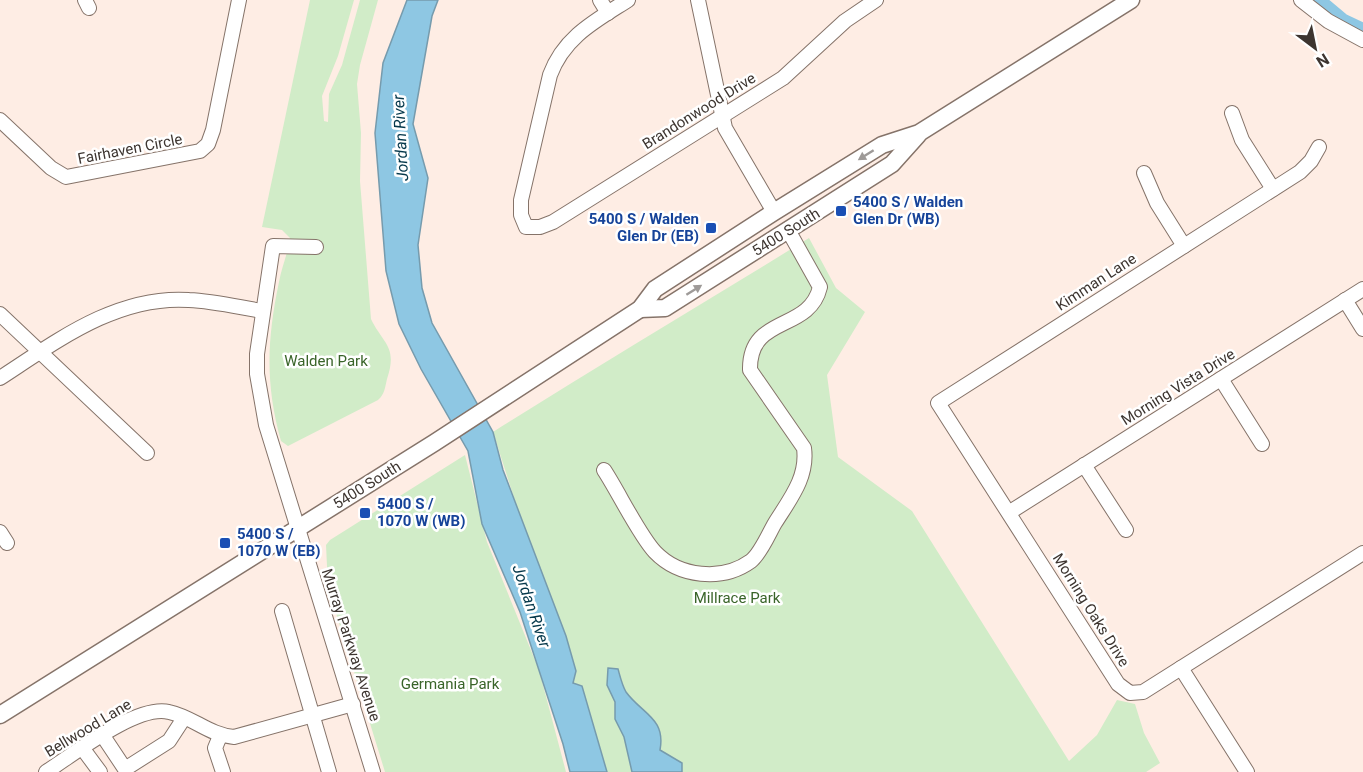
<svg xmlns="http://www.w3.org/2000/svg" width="1363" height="772" viewBox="0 0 1363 772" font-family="Roboto,sans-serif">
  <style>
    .green { fill: #d1ecc8 }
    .water { fill: #8ec7e3; stroke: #769bad; stroke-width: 1.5 }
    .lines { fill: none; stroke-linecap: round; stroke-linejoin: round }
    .canal { stroke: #8ec7e3; stroke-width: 12 }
    .minor-casing { stroke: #857369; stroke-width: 16 }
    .major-casing { stroke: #857369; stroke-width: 19 }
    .minor { stroke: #fff; stroke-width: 14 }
    .major { stroke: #fff; stroke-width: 16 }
    .oneway { fill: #9e9a98 }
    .transit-dot { fill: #1a4fb4; stroke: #fff; stroke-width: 2 }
    .labels { text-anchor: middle; stroke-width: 5; stroke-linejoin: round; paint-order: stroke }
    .street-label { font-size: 15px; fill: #3d3530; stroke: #fff }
    .transit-label { font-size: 15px; font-weight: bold; fill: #164399; stroke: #fff; text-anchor: start }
    .park-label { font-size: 15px; fill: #396429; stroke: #fff }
    .water-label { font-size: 16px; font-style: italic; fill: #05384b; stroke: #fff }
  </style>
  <rect width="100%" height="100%" fill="#feede4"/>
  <g class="green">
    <path d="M 310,0 L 354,0 L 338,56 L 322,96 L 324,121 L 328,122 L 329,94 L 342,65 L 360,0 L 378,0 L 360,65 L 357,84 L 361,133 L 360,181 L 371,319 C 383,344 398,346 387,379 C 385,387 385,394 378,400 L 288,446 L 281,441 C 265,384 267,339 279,282 C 282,266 288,253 290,238 L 282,230 L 262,227 Z"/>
    <path d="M 809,238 L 836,288 L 865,312 L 827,375 L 838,457 L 912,511 L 1069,761 L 1097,735 L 1117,700 L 1135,704 L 1144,733 L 1160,763 L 1146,772 L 607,772 L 582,686 L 573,683 L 493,432 C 597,366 704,303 809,238 Z"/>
    <path d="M 465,455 L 487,542 L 539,670 L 566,772 L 385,772 L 328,587 L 326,545 L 330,540 Z"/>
  </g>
  <g class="water">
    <path d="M 407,0 L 438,0 L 432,16 L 413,124 L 428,178 L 418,245 L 422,288 L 432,323 L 493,432 L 503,470 L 566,636 L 576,671 L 573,683 L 582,686 L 607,772 L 570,772 L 563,744 L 520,612 L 482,524 L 468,451 L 421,369 L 399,324 L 386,271 L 375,133 L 383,63 Z"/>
    <path d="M 608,668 L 618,669 C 620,676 622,685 626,692 C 642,714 666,718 660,750 L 682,763 L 682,772 L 632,772 L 624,737 L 615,719 L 615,702 L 607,685 Z"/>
  </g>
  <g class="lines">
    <path class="canal" d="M 1320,0 L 1344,20 L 1363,29"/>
    <defs>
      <g id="minor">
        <path d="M 85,0 L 89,8"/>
        <path d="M 600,0 L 608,13"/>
        <path d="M 628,0 C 595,21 564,37 550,75 L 521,200 L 521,215 L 526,227 L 540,227 L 553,222 L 783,78 L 845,21 L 876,0"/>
        <path d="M 698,0 L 725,128 L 774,212"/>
        <path d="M 1301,0 L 1328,21 L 1363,40"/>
        <path d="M 1232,113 L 1242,140 L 1273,189"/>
        <path d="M 0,120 L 51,168 L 66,177 L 200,151 L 208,144 L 213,130 L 239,0"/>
        <path d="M 1319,147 L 1311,161 L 1300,172 L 938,403 L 1118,684 L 1130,693 L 1143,692 L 1363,553"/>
        <path d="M 1144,173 L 1157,203 L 1184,246"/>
        <path d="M 316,247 L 273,246 L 257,354 L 257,374 L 266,425 L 373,772"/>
        <path d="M 1345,300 L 1363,329"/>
        <path d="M 0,314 L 147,453"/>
        <path d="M 0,378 C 57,341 117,295 189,300 C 213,301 238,307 262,311"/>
        <path d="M 1221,379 L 1262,444"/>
        <path d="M 1084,465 L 1126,530"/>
        <path d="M 604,470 C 618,491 639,535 655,552 C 679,577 722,582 751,561 C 761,553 769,533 775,523 C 790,499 808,477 804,448 L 750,370 C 749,314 809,333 820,287 L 788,230"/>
        <path d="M 1010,512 L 1363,289"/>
        <path d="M 0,532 L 7,543"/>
        <path d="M 282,611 L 329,772"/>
        <path d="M 1181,668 L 1247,772"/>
        <path d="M 103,736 L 125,769 L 169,741 L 184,718"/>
        <path d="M 220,736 L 215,748 L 223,772"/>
        <path d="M 83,749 L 100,772"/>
        <path d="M 46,772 C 74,754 137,704 169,712 C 193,717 209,735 234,737 L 353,704"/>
      </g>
      <g id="major">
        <path d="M 640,309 L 665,308 L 892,164 L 918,135"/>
        <path d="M 0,715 L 434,443 L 640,309 L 655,289 L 774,212 L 882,145 L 919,133 L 1131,0"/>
      </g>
    </defs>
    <use href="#minor" class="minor-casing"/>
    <use href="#major" class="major-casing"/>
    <use href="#minor" class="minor"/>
    <use href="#major" class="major"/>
  </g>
  <defs><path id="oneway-solid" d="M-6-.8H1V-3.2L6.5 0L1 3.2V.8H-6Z" transform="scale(1.5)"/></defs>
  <g class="oneway">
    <use href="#oneway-solid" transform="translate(866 155) rotate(148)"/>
    <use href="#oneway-solid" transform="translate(694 290) rotate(-32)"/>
  </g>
  <g class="transit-dot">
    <rect x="835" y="205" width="12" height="12" rx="3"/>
    <rect x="705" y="222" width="12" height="12" rx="3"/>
    <rect x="359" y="507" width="12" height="12" rx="3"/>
    <rect x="219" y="537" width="12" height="12" rx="3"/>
  </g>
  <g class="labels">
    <g class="street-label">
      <text transform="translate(699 111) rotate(-32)" y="5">Brandonwood Drive</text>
      <text transform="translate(130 149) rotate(-11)" y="5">Fairhaven Circle</text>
      <text transform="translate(786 232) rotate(-32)" y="5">5400 South</text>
      <text transform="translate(1096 282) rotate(-33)" y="5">Kimman Lane</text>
      <text transform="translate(1178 387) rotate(-32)" y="5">Morning Vista Drive</text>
      <text transform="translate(367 485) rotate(-32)" y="5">5400 South</text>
      <text transform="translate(1091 610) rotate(58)" y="5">Morning Oaks Drive</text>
      <text transform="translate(351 645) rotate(72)" y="5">Murray Parkway Avenue</text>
      <text transform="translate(88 728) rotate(-31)" y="5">Bellwood Lane</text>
    </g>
    <g class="transit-label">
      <text x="853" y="207">5400 S / Walden<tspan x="853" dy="17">Glen Dr (WB)</tspan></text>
      <text x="699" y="224" text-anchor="end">5400 S / Walden<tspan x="699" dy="17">Glen Dr (EB)</tspan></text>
      <text x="377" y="509">5400 S /<tspan x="377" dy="17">1070 W (WB)</tspan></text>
      <text x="237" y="539">5400 S /<tspan x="237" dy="17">1070 W (EB)</tspan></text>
    </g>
    <g class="park-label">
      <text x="326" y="366">Walden Park</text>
      <text x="737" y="603">Millrace Park</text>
      <text x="450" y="689">Germania Park</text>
    </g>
    <g class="water-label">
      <text transform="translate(400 138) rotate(-93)" y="6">Jordan River</text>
      <text transform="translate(532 606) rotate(71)" y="6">Jordan River</text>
    </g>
  </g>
  <g transform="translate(1315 48) rotate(148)" stroke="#ffffff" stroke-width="4.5" paint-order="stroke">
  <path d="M0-4.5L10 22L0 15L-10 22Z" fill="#3d3530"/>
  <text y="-9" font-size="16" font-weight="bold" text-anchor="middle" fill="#3d3530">N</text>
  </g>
</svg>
